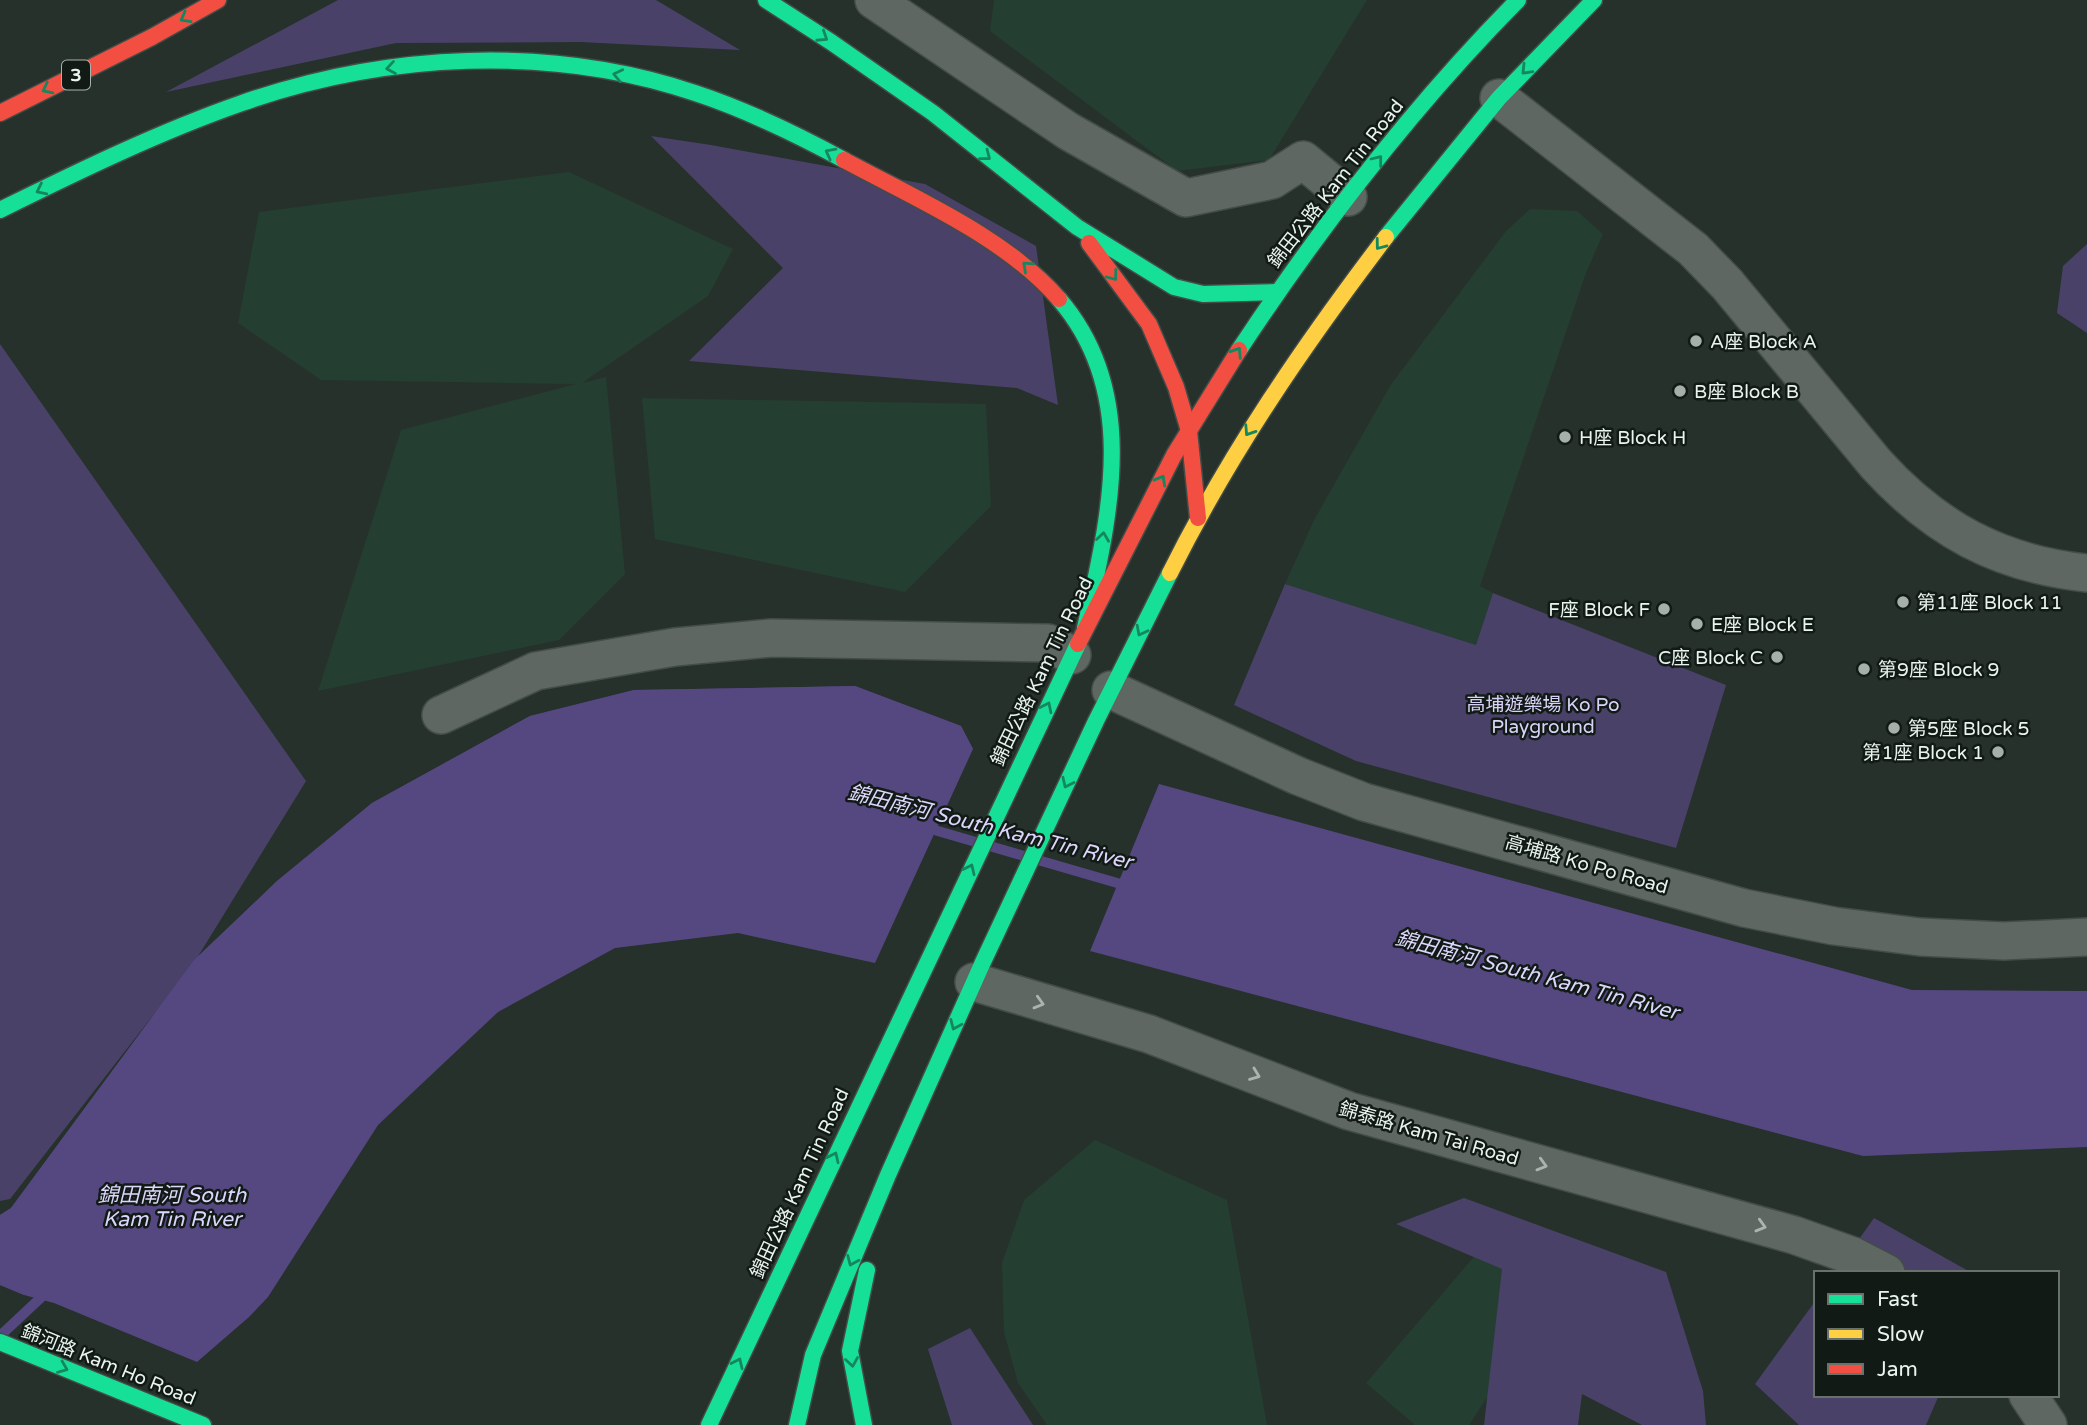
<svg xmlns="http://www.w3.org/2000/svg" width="2087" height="1425" viewBox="0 0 2087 1425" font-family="'Varela Round','Noto Sans TC',sans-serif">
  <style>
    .built { fill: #253e32 }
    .green { fill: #494168 }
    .water { fill: #554881 }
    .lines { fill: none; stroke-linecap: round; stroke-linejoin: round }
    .stream { stroke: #554881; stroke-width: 10 }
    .street-casing { stroke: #434c47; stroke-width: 40 }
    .fast-casing { stroke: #434c47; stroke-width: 19 }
    .slow-casing { stroke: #434c47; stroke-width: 19 }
    .jam-casing { stroke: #434c47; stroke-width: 19 }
    .street { stroke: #5f6762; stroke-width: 37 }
    .fast { stroke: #16e098; stroke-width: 16 }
    .slow { stroke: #ffcf43; stroke-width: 16 }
    .jam { stroke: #f24e42; stroke-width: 16 }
    .oneway { stroke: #14875e }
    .oneway2 { stroke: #aab5ae }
    .poi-dot { fill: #a4b0a9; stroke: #121a16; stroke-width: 2.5 }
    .labels { text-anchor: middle; stroke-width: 5; stroke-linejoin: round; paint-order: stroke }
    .shield { fill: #121a16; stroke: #a8b3ac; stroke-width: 2 }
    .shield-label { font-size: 18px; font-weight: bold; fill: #e8f4ed }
    .street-label { font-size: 19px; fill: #e8f4ed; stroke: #121a16 }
    .poi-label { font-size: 19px; fill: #e8f4ed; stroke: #121a16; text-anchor: start }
    .park-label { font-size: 19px; fill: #d9d2f8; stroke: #121a16 }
    .water-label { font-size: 21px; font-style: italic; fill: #ddd6fc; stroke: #121a16 }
  </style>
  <rect width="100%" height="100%" fill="#26312b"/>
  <g class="built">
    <path d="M 994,0 L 1367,0 L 1269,160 L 1177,171 L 990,31 Z"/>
    <path d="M 569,172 L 733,249 L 708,296 L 582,383 L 606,377 L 625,574 L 559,640 L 318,691 L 401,430 L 576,384 L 321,380 L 238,323 L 259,212 Z"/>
    <path d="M 1530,209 L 1577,211 L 1603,234 L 1586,273 L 1480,586 L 1493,593 L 1476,645 L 1285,584 L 1314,520 L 1390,386 L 1506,231 Z"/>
    <path d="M 642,398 L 986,404 L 991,506 L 905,592 L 655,539 Z"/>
    <path d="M 1095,1140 L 1227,1200 L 1267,1425 L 1047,1425 L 1018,1383 L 1004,1332 L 1002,1263 L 1024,1200 Z"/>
    <path d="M 1496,1231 L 1571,1270 L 1469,1425 L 1415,1425 L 1366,1383 Z"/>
  </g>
  <g class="green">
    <path d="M 338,0 L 656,0 L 740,50 L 580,42 L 396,43 L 166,92 Z"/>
    <path d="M 651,136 L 711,145 L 925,184 L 1036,246 L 1058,405 L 1017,388 L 689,361 L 783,268 Z"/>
    <path d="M 2087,244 L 2087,333 L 2057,313 L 2063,266 Z"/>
    <path d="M 0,344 L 306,781 L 197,958 L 277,881 L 372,803 L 530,716 L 634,690 L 855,686 L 961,726 L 973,749 L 710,772 L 183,1144 L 24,1295 L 0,1285 L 0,1215 L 11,1208 L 161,1005 L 10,1199 L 0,1201 Z"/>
    <path d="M 1285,584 L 1476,645 L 1493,593 L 1726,685 L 1676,848 L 1356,761 L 1234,705 Z"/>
    <path d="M 1464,1198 L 1666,1272 L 1703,1391 L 1706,1425 L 1642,1425 L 1582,1394 L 1578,1425 L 1484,1425 L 1502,1269 L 1396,1224 Z"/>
    <path d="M 1874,1218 L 1972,1273 L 1835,1273 Z"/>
    <path d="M 1816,1300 L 1816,1395 L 1939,1395 L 1926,1425 L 1799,1425 L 1755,1384 Z"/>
    <path d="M 970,1328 L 1033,1425 L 952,1425 L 928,1349 Z"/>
  </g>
  <g class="water">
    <path d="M 855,686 L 961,726 L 973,749 L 875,963 L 738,933 L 615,948 L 498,1012 L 378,1125 L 268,1297 L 249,1317 L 197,1362 L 54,1303 L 24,1295 L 0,1285 L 0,1215 L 11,1208 L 194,960 L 277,881 L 372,803 L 530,716 L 634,690 Z"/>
    <path d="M 1159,784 L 1912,990 L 2087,991 L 2087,1147 L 1863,1156 L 1090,951 Z"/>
  </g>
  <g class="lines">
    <g class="stream">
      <path d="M 924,827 L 1131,887"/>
      <path d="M 2,1334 L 49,1290"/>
    </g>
    <defs>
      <g id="street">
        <path d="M 874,0 L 1068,131 L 1186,198 L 1272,180 L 1303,160 L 1348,197"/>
        <path d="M 1499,98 L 1693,249 L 1727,284 L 1876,464 C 1935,529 1999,564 2087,573"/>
        <path d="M 1111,690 L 1298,776 L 1364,802 L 1744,908 L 1834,926 L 1920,937 L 2004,941 L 2087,937"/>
        <path d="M 441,715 L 536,671 L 675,647 L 771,638 L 1048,643 L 1072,655"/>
        <path d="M 974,982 L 1149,1034 L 1349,1111 L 1794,1235 L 1853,1256 L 1886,1273"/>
        <path d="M 2028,1395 L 2048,1425"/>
      </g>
      <g id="fast">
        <path d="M 766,0 L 831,42 L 933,113 L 1077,227 L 1174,287 L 1203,294 L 1277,292"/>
        <path d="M 0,210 C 79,171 159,132 242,103 C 385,53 550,44 695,93 C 747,110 796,134 844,160"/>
        <path d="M 1386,237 L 1499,98 L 1594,0"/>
        <path d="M 1059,299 C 1141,394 1109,517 1085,628"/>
        <path d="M 1239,350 C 1321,226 1413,106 1518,0"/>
        <path d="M 0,1342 L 203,1425"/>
        <path d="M 709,1425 L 1078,644"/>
        <path d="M 797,1425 L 813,1355 L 888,1175 L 983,962 L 1096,721 L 1170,573"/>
        <path d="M 864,1425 L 850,1351 L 867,1270"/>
      </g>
      <path id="slow" d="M 1170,573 C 1231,451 1304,345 1386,237"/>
      <g id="jam">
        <path d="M 0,113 L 152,37 L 218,0"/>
        <path d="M 844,160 C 916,199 1005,237 1059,299"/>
        <path d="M 1089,243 L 1149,324 L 1176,387 L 1189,431 L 1198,518"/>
        <path d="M 1078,644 L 1174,455 L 1239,350"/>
      </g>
    </defs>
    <use href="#street" class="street-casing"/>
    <use href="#fast" class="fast-casing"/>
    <use href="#slow" class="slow-casing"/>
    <use href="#jam" class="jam-casing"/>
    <use href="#street" class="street"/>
    <use href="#fast" class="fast"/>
    <use href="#slow" class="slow"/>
    <use href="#jam" class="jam"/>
  </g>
  <defs><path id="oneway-chevron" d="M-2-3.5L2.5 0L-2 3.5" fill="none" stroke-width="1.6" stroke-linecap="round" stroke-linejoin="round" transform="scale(1.75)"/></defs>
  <g class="oneway">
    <use href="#oneway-chevron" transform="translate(185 18) rotate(151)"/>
    <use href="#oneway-chevron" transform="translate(823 37) rotate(33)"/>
    <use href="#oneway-chevron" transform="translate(391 68) rotate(171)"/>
    <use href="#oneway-chevron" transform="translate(1526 70) rotate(134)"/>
    <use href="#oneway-chevron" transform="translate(618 75) rotate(-168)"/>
    <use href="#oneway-chevron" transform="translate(47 89) rotate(153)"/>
    <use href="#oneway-chevron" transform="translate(830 153) rotate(-152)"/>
    <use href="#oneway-chevron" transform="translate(986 156) rotate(38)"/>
    <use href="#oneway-chevron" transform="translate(1378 160) rotate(-52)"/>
    <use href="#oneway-chevron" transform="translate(41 190) rotate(154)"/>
    <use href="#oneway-chevron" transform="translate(1380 245) rotate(127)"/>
    <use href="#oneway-chevron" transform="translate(1027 266) rotate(-138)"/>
    <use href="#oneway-chevron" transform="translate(1113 276) rotate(53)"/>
    <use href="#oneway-chevron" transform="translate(1237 352) rotate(-57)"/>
    <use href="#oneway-chevron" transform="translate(1249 431) rotate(123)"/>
    <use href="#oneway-chevron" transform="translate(1161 480) rotate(-61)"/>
    <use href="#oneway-chevron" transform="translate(1103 537) rotate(-82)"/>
    <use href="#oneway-chevron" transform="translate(1141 631) rotate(117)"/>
    <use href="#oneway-chevron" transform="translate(1047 707) rotate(-64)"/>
    <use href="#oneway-chevron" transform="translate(1067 783) rotate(115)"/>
    <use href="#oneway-chevron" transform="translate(970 869) rotate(-65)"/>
    <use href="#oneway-chevron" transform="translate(955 1025) rotate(114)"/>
    <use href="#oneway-chevron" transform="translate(834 1157) rotate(-65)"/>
    <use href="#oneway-chevron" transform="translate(852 1261) rotate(113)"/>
    <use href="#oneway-chevron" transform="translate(852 1362) rotate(81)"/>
    <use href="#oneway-chevron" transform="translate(738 1363) rotate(-65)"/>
    <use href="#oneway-chevron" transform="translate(63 1368) rotate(22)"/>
  </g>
  <g class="oneway2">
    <use href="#oneway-chevron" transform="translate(1039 1003) rotate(16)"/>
    <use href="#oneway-chevron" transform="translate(1255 1075) rotate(21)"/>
    <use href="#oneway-chevron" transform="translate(1542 1165) rotate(16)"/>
    <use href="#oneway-chevron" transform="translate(1761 1226) rotate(16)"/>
  </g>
  <g class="poi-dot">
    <circle cx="1696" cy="341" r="7"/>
    <circle cx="1680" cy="391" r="7"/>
    <circle cx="1565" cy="437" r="7"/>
    <circle cx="1903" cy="602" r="7"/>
    <circle cx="1664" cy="609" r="7"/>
    <circle cx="1697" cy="624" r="7"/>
    <circle cx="1777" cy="657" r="7"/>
    <circle cx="1864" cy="669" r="7"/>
    <circle cx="1894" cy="728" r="7"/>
    <circle cx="1998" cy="752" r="7"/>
  </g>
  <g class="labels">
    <rect class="shield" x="62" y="60.5" width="28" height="29" rx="5"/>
    <g class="shield-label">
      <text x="76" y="81">3</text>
    </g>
    <g class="street-label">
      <text transform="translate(1335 183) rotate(-52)" y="7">錦田公路 Kam Tin Road</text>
      <text transform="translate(1041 671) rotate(-64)" y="7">錦田公路 Kam Tin Road</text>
      <text transform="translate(1587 864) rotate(16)" y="7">高埔路 Ko Po Road</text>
      <text transform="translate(1429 1133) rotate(16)" y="7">錦泰路 Kam Tai Road</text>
      <text transform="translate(799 1183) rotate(-65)" y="7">錦田公路 Kam Tin Road</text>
      <text transform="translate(109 1364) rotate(22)" y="7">錦河路 Kam Ho Road</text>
    </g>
    <g class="poi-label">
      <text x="1710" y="348">A座 Block A</text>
      <text x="1694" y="398">B座 Block B</text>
      <text x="1579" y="444">H座 Block H</text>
      <text x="1917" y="609">第11座 Block 11</text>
      <text x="1650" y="616" text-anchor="end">F座 Block F</text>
      <text x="1711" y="631">E座 Block E</text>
      <text x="1763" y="664" text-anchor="end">C座 Block C</text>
      <text x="1878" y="676">第9座 Block 9</text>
      <text x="1908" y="735">第5座 Block 5</text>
      <text x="1984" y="759" text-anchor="end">第1座 Block 1</text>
    </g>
    <g class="park-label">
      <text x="1543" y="711">高埔遊樂場 Ko Po<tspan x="1543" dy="22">Playground</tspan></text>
    </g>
    <g class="water-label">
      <text transform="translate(990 827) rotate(14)" y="7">錦田南河 South Kam Tin River</text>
      <text transform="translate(1537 975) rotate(15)" y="7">錦田南河 South Kam Tin River</text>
      <text x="172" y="1202">錦田南河 South<tspan x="172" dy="24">Kam Tin River</tspan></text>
    </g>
  </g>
  <rect x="1814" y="1271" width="245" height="126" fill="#121a16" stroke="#68716c" stroke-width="2"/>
  <rect x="1828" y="1294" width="35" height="10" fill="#16e098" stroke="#68716c" stroke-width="2"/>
  <text x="1877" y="1306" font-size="21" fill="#e8f4ed">Fast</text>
  <rect x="1828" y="1329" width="35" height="10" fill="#ffcf43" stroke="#68716c" stroke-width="2"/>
  <text x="1877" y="1341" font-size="21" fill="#e8f4ed">Slow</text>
  <rect x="1828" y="1364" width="35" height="10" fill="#f24e42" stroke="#68716c" stroke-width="2"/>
  <text x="1877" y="1376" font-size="21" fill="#e8f4ed">Jam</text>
</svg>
